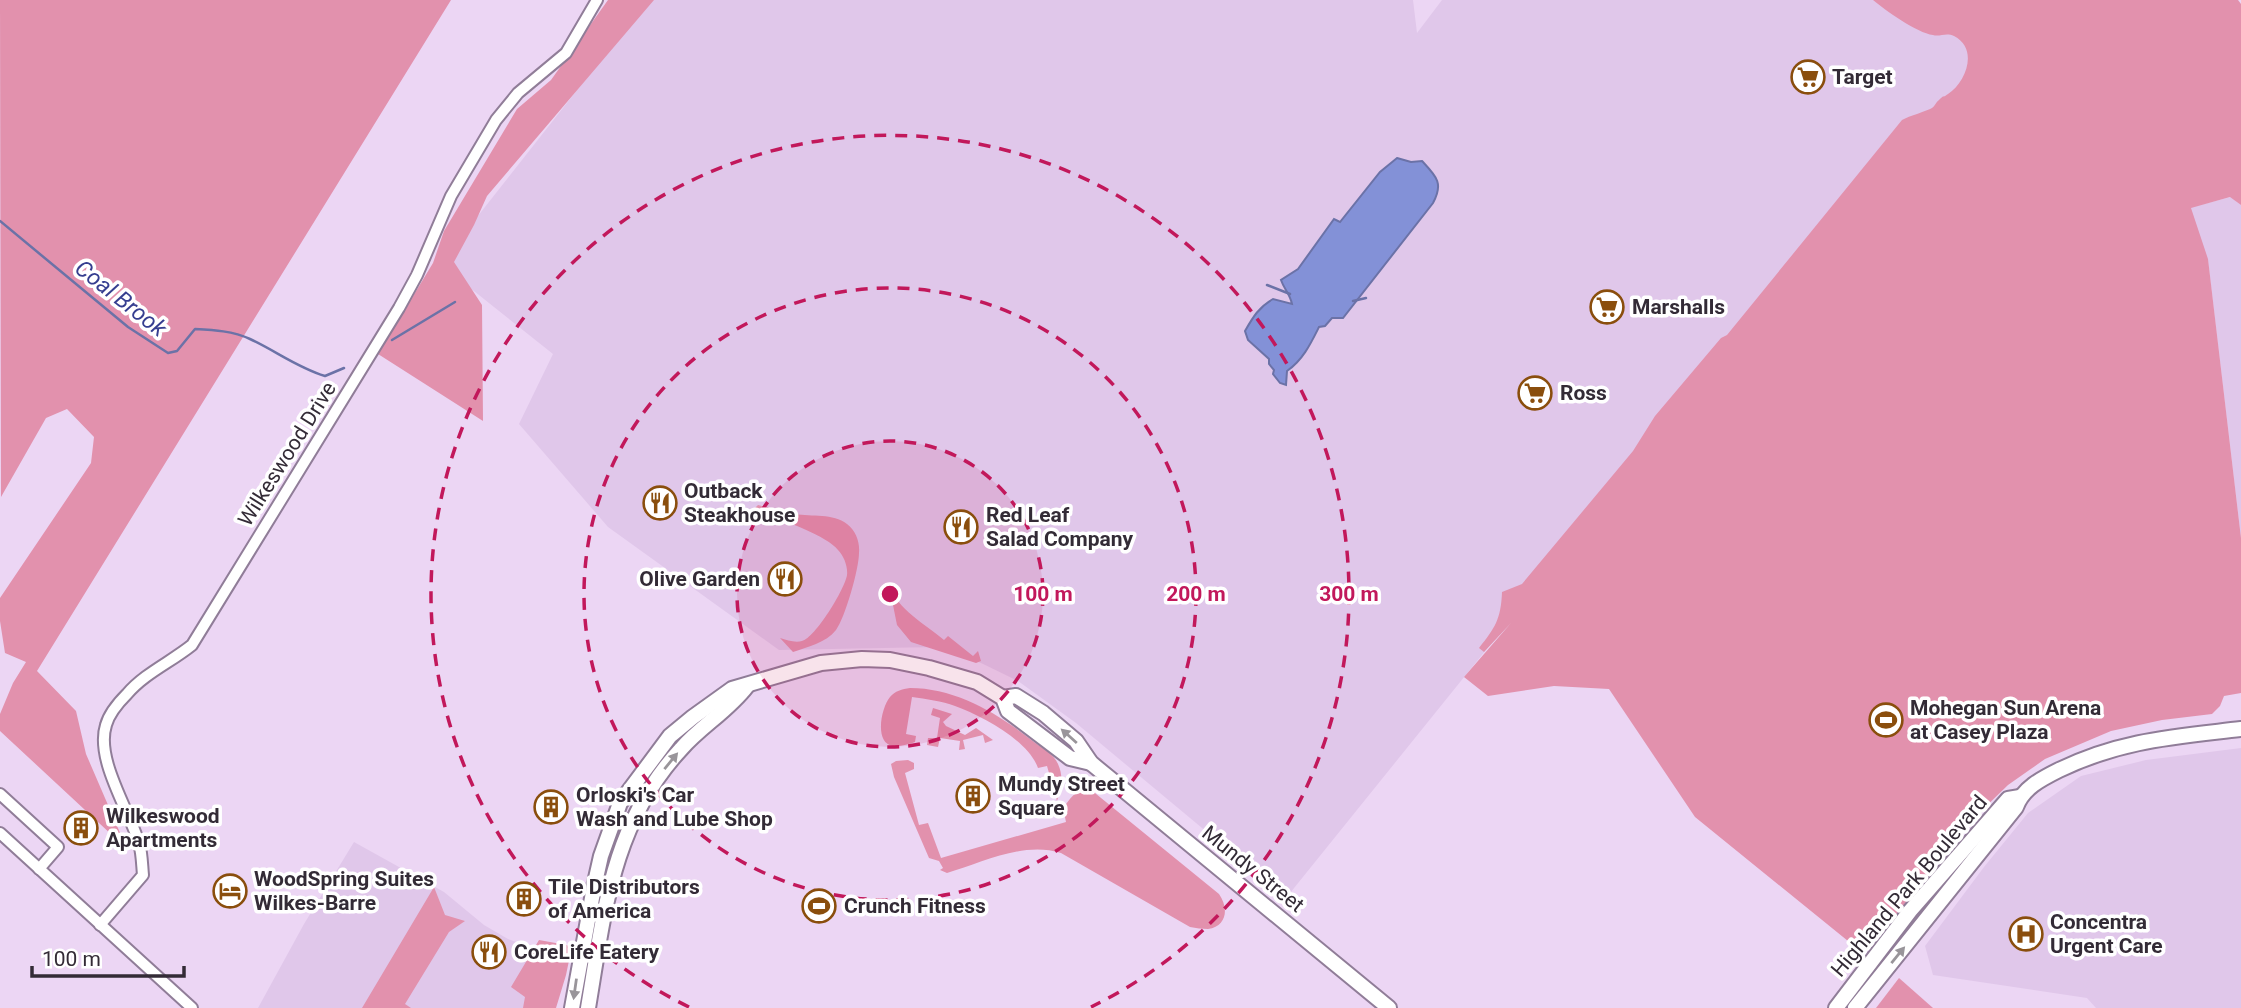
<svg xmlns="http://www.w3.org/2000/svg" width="2241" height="1008" viewBox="0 0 2241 1008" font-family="Roboto,sans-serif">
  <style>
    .built { fill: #e0c7ea }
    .green { fill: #e291ad }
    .water { fill: #8391d7; stroke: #6b72a7; stroke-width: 2 }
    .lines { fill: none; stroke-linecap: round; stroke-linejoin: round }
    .stream { stroke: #6b72a7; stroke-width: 2.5 }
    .minor-casing { stroke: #907d98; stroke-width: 14 }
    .secondary-casing { stroke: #907d98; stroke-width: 18 }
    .minor { stroke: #fff; stroke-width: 10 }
    .secondary { stroke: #fff; stroke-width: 14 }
    .oneway { fill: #99959a }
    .ring { fill: none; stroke: #c2185b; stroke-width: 3.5; stroke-dasharray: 12 9 }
    .labels { text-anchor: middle; stroke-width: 7; stroke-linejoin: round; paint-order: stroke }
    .poi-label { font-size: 21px; font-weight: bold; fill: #332b36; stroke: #fff; text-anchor: start }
    .street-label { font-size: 21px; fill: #332b36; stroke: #fff }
    .water-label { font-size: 23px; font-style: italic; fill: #363e90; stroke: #fff }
    .centre { fill: #c2185b; stroke: #fff; stroke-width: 3.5 }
    .ring-label { font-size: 21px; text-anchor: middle; font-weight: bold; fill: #c2185b; stroke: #fff; stroke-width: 7; stroke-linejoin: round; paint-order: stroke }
  </style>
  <rect width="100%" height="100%" fill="#ecd6f4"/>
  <g class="built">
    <path d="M 648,0 L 1413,0 L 1417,33 L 1442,0 L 1913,0 L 1986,53 L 1498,635 L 1286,898 L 1076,723 L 1018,681 L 981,663 L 937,647 L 779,650 L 608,527 L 519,424 L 553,354 L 440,264 Z"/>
    <path d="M 2231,197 L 2241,205 L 2241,538 L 2208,260 L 2184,209 Z"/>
    <path d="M 2241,748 L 2241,1008 L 2096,1008 L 2087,998 L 1933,975 L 1925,946 L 1984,867 L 2028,813 L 2081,776 L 2146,760 Z"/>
    <path d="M 354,842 L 444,892 L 484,925 L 508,939 L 529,947 L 565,952 L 554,1008 L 258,1008 L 304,924 Z"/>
  </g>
  <g class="green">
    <path d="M 0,0 L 451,0 L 37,671 L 76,711 L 86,754 L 127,849 L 0,731 L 0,714 L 13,683 L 26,662 L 5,653 L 0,621 L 0,598 L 91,463 L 94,437 L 67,409 L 46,418 L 1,497 Z"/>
    <path d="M 608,0 L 654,0 L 487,196 L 474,225 L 454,262 L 482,305 L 483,421 L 378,354 L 433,263 L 444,231 L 517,109 L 551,80 Z"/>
    <path d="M 1873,0 L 2238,0 L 2241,4 L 2241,205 L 2230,197 L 2191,208 L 2208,259 L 2241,538 L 2241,693 L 2224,696 L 2220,706 L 2212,714 L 2162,720 L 2111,731 L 2045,759 L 2008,785 L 1975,817 L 1864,954 L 1695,817 L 1609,689 L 1554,686 L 1488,696 L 1464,677 L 1511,623 L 1484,652 L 1479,648 C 1495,628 1501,619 1502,592 L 1522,584 L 1633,451 L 1655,416 L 1721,338 L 1727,335 L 1902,120 C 1909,116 1927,111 1932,108 C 1935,106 1936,102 1939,100 C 1945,94 1941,99 1948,94 C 1966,82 1979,49 1954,36 C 1946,32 1940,37 1933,35 C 1917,33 1885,10 1873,0 Z"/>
    <path d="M 758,505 C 770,508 783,512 795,514 C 812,517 833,513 847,524 C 856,531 860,542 859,553 C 859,569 845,618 836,630 C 826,643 807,647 793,652 L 780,638 C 787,640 795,643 802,641 C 815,638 845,589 847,575 C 848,567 844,556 838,550 C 826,534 775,518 755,510 L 750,517 L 747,516 Z"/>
    <path d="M 889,585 C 897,609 925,624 944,640 L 948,636 L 973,656 L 978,651 L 981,661 L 976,663 L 911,642 L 897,625 Z"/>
    <path d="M 910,688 C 956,688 999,714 1034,742 C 1042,748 1054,754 1058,764 C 1064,777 1061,788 1057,801 L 1047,766 L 1038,768 C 1028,740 982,716 955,706 C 942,701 926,699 912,697 L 906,734 L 916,736 L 915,742 C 909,744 900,747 893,746 C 874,743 881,708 890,697 C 895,691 902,689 910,688 Z"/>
    <path d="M 933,708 L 952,714 L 943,722 L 946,726 L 965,735 L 976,728 L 993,740 L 985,743 L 983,735 L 963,740 L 965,749 L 959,750 L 960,741 L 940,738 L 938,747 L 927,745 L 928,738 L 937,738 L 940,718 L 931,715 Z"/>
    <path d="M 908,760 L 914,763 L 914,769 L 905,773 L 919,825 L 928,823 L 941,858 L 1066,822 L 1063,808 C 1071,798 1076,788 1090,789 L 1219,894 C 1229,908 1227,926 1208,929 C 1202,929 1196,928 1190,927 L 1061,853 C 1023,841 982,863 947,873 L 940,870 L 943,868 L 939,861 L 929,858 L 894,777 L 891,764 L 896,761 Z"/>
    <path d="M 434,887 L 445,915 L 465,921 L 449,932 L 405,1004 L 411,1008 L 362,1008 Z"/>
    <path d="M 539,940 L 572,946 L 566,975 L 556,1008 L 523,1008 L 525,997 L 511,987 Z"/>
    <path d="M 1899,978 L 1933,1008 L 1876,1008 Z"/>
  </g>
  <path class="water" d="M 1397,158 L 1411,162 L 1422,161 C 1436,176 1444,183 1433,203 L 1343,318 L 1332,318 L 1325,326 L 1319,327 C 1311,343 1303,360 1287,371 L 1286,385 L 1280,383 L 1273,374 L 1274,370 L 1269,364 L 1269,359 L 1248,340 L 1245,331 C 1253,317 1259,307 1273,299 L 1292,304 C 1290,294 1284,289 1281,280 L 1298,269 L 1334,219 L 1340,222 L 1380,172 Z"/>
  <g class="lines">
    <g class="stream">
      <path d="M 0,221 L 128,327 L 168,353 L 177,351 L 195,329 C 214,330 233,331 250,339 C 276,351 298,368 325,376 L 344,368"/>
      <path d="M 1267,285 L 1290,294"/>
      <path d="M 1353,301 L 1366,298"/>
      <path d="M 392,340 L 455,302"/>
    </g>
    <defs>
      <g id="minor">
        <path d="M 0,794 L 58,847 L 39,869"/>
        <path d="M 0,833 L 192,1008"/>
        <path d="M 100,925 L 143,875 C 142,865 142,853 139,843 C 129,810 95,759 106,725 C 109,714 119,702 127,694 C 145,673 171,662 192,645 L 399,308 L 417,275 L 451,196 L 496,120 L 518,93 L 566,53 L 597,0"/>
      </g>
      <g id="secondary">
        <path d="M 1003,698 L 1016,696 L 1043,713 L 1076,741 L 1091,763 L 1108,777 L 1389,1008"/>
        <path d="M 572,1008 L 594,887 L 601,856 L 620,803 L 670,736 L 693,717 L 732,689 L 821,663 L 862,659 L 890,660 L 929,668 L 977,682 L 1003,698 L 1008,711 L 1070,758 L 1091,763"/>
        <path d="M 588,1008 C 604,913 612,823 681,749 C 701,726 728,711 747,686"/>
        <path d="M 1836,1008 L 1910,911 L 2008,799 L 2020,797"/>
        <path d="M 1855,1008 L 2016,807 C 2023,788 2041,779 2059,770 C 2121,740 2174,737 2241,729"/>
      </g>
    </defs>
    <use href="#minor" class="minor-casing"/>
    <use href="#secondary" class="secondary-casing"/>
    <use href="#minor" class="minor"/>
    <use href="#secondary" class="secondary"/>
  </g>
  <defs><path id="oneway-solid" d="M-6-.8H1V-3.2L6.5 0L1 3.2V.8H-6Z" transform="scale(1.75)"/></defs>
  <g class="oneway">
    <use href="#oneway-solid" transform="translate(1069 736) rotate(-138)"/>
    <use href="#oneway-solid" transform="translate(671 761) rotate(-51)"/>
    <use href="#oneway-solid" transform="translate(1898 955) rotate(-51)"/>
    <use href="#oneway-solid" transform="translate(575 989) rotate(98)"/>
  </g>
  <circle cx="890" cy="594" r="153" fill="#c2185b" fill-opacity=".12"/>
  <g class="ring">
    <circle cx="890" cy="594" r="153"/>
    <circle cx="890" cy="594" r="306"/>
    <path d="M689 1007A459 459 0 1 1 1091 1007"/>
  </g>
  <defs>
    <symbol id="supermarket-ring" viewBox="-11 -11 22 22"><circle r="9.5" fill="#fff" stroke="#8a4e0d" stroke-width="1.5"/><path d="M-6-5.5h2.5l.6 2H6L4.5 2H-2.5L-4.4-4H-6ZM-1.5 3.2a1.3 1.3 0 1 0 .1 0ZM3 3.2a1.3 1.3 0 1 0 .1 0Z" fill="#8a4e0d"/></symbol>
    <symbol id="restaurant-ring" viewBox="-11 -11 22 22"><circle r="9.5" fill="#fff" stroke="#8a4e0d" stroke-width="1.5"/><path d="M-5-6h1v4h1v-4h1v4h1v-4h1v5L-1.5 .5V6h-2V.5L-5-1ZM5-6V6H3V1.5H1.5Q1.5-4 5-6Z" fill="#8a4e0d"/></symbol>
    <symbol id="stadium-ring" viewBox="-11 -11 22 22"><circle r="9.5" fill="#fff" stroke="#8a4e0d" stroke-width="1.5"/><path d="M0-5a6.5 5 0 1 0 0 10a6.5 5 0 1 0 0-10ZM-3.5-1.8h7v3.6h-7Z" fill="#8a4e0d"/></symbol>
    <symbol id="building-ring" viewBox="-11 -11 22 22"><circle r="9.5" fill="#fff" stroke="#8a4e0d" stroke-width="1.5"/><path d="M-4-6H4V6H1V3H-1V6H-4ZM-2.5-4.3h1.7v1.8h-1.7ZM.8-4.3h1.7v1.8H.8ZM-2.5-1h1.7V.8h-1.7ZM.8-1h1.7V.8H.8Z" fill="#8a4e0d"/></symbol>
    <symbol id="hotel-ring" viewBox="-11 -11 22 22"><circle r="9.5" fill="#fff" stroke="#8a4e0d" stroke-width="1.5"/><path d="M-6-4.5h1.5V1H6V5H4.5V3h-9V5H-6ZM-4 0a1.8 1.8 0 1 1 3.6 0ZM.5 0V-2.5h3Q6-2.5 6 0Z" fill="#8a4e0d"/></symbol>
    <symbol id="hospital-ring" viewBox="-11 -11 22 22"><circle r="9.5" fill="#fff" stroke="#8a4e0d" stroke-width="1.5"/><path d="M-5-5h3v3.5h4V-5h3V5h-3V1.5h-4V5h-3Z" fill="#8a4e0d"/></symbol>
  </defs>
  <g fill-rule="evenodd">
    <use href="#supermarket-ring" x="1789" y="58" width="38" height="38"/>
    <use href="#supermarket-ring" x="1588" y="288" width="38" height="38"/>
    <use href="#supermarket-ring" x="1516" y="374" width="38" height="38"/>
    <use href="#restaurant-ring" x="641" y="484" width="38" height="38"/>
    <use href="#restaurant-ring" x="942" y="508" width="38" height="38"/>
    <use href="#restaurant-ring" x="766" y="560" width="38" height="38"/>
    <use href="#stadium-ring" x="1867" y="701" width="38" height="38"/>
    <use href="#building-ring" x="954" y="777" width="38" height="38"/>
    <use href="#building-ring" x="532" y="788" width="38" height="38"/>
    <use href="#building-ring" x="62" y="809" width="38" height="38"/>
    <use href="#hotel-ring" x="211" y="872" width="38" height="38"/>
    <use href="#building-ring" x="505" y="880" width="38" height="38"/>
    <use href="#stadium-ring" x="800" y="887" width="38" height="38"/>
    <use href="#hospital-ring" x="2007" y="915" width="38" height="38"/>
    <use href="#restaurant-ring" x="470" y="933" width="38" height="38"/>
  </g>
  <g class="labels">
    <g class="poi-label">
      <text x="1832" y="84">Target</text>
      <text x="1632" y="314">Marshalls</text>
      <text x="1560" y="400">Ross</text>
      <text x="684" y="498">Outback<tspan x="684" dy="24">Steakhouse</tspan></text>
      <text x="986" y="522">Red Leaf<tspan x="986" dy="24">Salad Company</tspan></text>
      <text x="760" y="586" text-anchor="end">Olive Garden</text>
      <text x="1910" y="715">Mohegan Sun Arena<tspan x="1910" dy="24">at Casey Plaza</tspan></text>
      <text x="998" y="791">Mundy Street<tspan x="998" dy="24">Square</tspan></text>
      <text x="576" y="802">Orloski's Car<tspan x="576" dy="24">Wash and Lube Shop</tspan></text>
      <text x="106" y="823">Wilkeswood<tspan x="106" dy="24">Apartments</tspan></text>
      <text x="254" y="886">WoodSpring Suites<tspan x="254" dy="24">Wilkes-Barre</tspan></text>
      <text x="548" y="894">Tile Distributors<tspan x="548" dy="24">of America</tspan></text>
      <text x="844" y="913">Crunch Fitness</text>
      <text x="2050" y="929">Concentra<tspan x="2050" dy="24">Urgent Care</tspan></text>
      <text x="514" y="959">CoreLife Eatery</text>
    </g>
    <g class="street-label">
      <text transform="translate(287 454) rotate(-58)" y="7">Wilkeswood Drive</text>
      <text transform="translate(1253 869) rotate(39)" y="7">Mundy Street</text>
      <text transform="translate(1909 886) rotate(-50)" y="7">Highland Park Boulevard</text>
    </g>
    <g class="water-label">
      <text transform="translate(121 298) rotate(38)" y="8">Coal Brook</text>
    </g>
  </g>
  <circle cx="890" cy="594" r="10" class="centre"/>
  <g class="ring-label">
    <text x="1043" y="601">100 m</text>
    <text x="1196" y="601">200 m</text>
    <text x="1349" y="601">300 m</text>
  </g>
  <path d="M32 966v10h152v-10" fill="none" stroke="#332b36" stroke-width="3.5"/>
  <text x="42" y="966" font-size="21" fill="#332b36" stroke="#ffffff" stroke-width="5" paint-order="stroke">100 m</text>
</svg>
